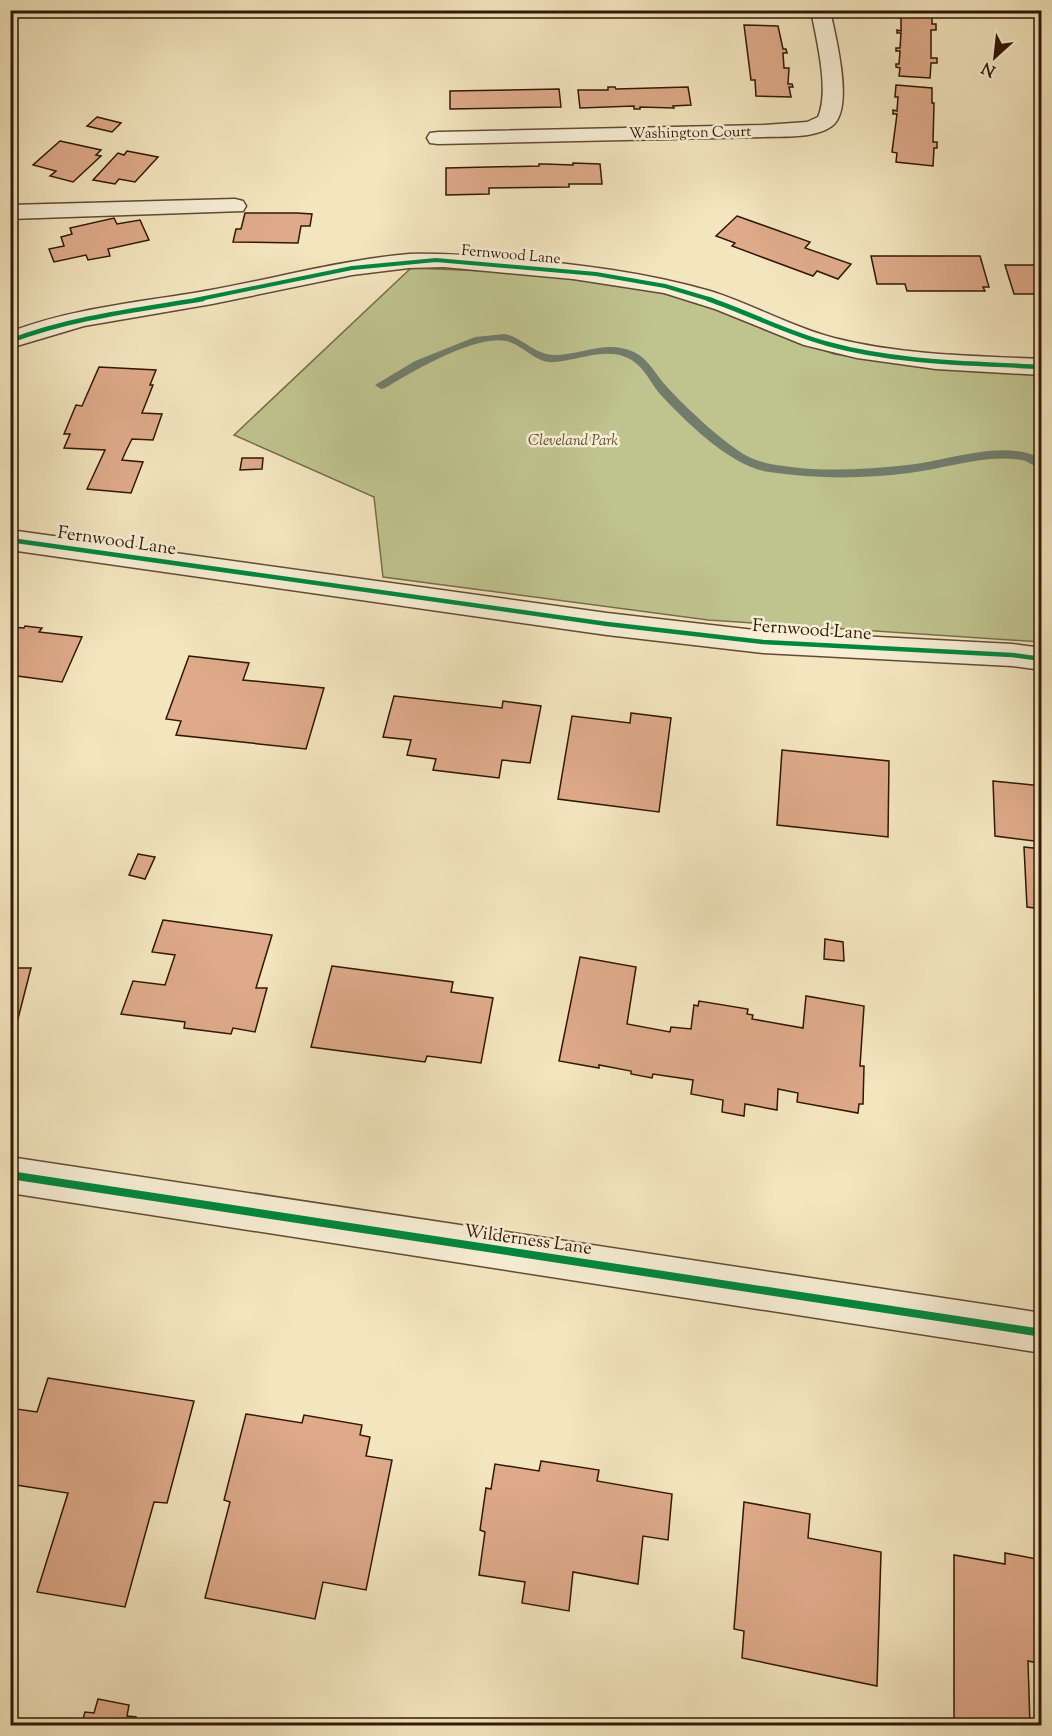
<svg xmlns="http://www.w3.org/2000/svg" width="1052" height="1736" viewBox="0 0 1052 1736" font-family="'Sorts Mill Goudy',serif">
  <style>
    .green { fill: #bfc38e; stroke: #786e49; stroke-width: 1.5 }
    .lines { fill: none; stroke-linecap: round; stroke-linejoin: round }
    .stream { fill: #717c6b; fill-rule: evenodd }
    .building { fill: #deaa8a; stroke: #311804; stroke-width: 1.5 }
    .minor-casing { stroke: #624b32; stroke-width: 3 }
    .path { stroke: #311804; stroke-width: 3; stroke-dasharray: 4 2; stroke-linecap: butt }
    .minor { fill: #f7eed5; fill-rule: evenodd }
    .cycleway-far2-casing { stroke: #f7eed5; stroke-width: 6 }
    .cycleway-far1-casing { stroke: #f7eed5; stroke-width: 8 }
    .cycleway-casing { stroke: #f7eed5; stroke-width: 11 }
    .cycleway-far2 { stroke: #00873e; stroke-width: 4 }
    .cycleway-far1 { stroke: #00873e; stroke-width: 4.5 }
    .cycleway { stroke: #00873e; stroke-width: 8 }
    .labels { text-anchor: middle; stroke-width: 5; stroke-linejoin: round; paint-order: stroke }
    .far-street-label { font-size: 15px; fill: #311804; stroke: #f7eed5 }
    .far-park-label { font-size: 15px; font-style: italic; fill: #5c4b2d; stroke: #f7eed5 }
    .street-label { font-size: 18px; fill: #311804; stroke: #f7eed5 }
  </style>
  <rect width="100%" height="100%" fill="#f3e5be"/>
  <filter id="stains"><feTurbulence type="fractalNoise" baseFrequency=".00333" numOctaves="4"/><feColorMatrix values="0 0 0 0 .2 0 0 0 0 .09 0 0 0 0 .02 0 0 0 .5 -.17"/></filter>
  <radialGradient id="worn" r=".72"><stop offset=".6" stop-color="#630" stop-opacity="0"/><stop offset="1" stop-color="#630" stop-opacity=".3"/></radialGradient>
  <path class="green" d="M 411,268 L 538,273 L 670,291 L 834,354 L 911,365 L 1041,374 L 1041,642 L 708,620 L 383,577 L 374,497 L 234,435 Z"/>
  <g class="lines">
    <path class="stream" d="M 505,334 C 522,338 536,355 554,355 C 582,355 607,339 634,352 C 650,360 656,376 668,388 C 685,407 729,448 751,458 C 764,464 777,465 791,467 C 829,472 870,469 908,465 C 948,461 1006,438 1042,459 L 1042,469 C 1034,467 1029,461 1021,460 C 984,454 946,469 909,473 C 862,479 815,479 769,472 C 731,467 685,421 660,394 C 652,385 647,373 638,365 C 614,343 583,360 555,362 C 535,364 524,345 506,341 C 476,334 411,372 385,388 L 381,389 L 375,385 L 415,361 L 475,337 Z"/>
  </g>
  <g class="building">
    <path d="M 743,10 L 777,10 L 777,15 L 743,13 Z"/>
    <path d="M 902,10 L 932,11 L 932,24 L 936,24 L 936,30 L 931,30 L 931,58 L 937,58 L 937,63 L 931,63 L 930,78 L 899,76 L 900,68 L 896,67 L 896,64 L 899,64 L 900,51 L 896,51 L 896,48 L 900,48 L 901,33 L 897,33 L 897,30 L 901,31 L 901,18 L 899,18 Z"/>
    <path d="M 744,25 L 778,26 L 783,49 L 786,49 L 787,53 L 783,53 L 784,68 L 789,68 L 788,84 L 792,84 L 793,87 L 789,87 L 791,97 L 756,96 L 755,80 L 751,80 Z"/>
    <path d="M 896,85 L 932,88 L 932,103 L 934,103 L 933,142 L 937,142 L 937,148 L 934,148 L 933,166 L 896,162 L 897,153 L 892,152 L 897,114 L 893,114 L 893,110 L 897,111 L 898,97 L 895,97 Z"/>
    <path d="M 608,87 L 615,87 L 616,89 L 688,87 L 691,105 L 673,106 L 674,108 L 640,107 L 640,109 L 634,109 L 634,106 L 580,108 L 578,90 L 608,90 Z"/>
    <path d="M 559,89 L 561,107 L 450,109 L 450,91 Z"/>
    <path d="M 97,117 L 121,123 L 112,132 L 87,126 Z"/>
    <path d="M 60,141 L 101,150 L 96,155 L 101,156 L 73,182 L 50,176 L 56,171 L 33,165 Z"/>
    <path d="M 127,151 L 158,157 L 135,182 L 119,179 L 115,184 L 93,180 L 118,153 L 124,155 Z"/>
    <path d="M 573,163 L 600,164 L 602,184 L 569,184 L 569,187 L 489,188 L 489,194 L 446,195 L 446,168 L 539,166 L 539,164 L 545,164 L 573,165 Z"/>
    <path d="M 245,213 L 297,213 L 312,214 L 310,226 L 301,226 L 298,243 L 233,242 L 236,229 L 241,229 Z"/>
    <path d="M 737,216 L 810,242 L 805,248 L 851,264 L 838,279 L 817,271 L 813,276 L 732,246 L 735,243 L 716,236 Z"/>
    <path d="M 114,218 L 117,224 L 140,220 L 149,240 L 108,249 L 110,256 L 88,260 L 86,255 L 54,262 L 49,249 L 64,246 L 61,237 L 72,234 L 70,228 Z"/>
    <path d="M 871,256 L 980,256 L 989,287 L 983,287 L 985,291 L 907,291 L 905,284 L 877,284 Z"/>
    <path d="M 1005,265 L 1042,265 L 1042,294 L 1014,294 Z"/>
    <path d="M 99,367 L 156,370 L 150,385 L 153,385 L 142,413 L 162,414 L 153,440 L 132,439 L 126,451 L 122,460 L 143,462 L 131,493 L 87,489 L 105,450 L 64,448 L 70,434 L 64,434 L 76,405 L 82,406 Z"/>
    <path d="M 242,458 L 263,458 L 262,469 L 240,470 Z"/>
    <path d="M 25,626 L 42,628 L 39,632 L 82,637 L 62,682 L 10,675 L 10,627 L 24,628 Z"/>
    <path d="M 189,656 L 249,663 L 243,680 L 324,688 L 306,749 L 176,735 L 181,721 L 166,719 Z"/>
    <path d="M 394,696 L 502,708 L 503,701 L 541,706 L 530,763 L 502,760 L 499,778 L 433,770 L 436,759 L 407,755 L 411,740 L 383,737 Z"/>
    <path d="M 631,713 L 671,718 L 659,812 L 558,799 L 572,716 L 630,723 Z"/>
    <path d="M 782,750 L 889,761 L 888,837 L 777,825 Z"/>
    <path d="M 993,781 L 1042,786 L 1042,842 L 995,836 Z"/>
    <path d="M 1024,847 L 1042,849 L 1042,909 L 1027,907 Z"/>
    <path d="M 138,854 L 155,857 L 145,879 L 129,875 Z"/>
    <path d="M 163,920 L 272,935 L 256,988 L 267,988 L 255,1032 L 233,1028 L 231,1034 L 184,1028 L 185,1022 L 121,1014 L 133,981 L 165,985 L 175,955 L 152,952 Z"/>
    <path d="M 825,939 L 843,942 L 844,961 L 824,959 Z"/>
    <path d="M 580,957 L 636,967 L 627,1024 L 670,1032 L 671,1027 L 691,1029 L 694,1005 L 698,1006 L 699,1001 L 748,1009 L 747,1014 L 753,1015 L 752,1019 L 803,1028 L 806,996 L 864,1006 L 860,1066 L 864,1066 L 863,1104 L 859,1104 L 858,1113 L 797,1102 L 798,1093 L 778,1089 L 777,1110 L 745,1104 L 744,1116 L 722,1112 L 723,1100 L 691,1094 L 693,1080 L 653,1074 L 652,1078 L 631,1074 L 631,1071 L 599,1065 L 599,1068 L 559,1061 Z"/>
    <path d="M 332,966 L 453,982 L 451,992 L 493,998 L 481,1063 L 427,1056 L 425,1062 L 311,1047 Z"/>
    <path d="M 10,968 L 31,968 L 12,1042 L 10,1042 Z"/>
    <path d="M 48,1378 L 194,1401 L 167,1503 L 154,1502 L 125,1607 L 37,1592 L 68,1493 L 10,1484 L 10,1408 L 37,1412 Z"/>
    <path d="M 246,1414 L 302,1423 L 304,1415 L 362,1425 L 360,1435 L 370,1437 L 366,1456 L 392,1460 L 366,1590 L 323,1582 L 315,1619 L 205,1598 L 230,1502 L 224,1500 Z"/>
    <path d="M 541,1461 L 599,1470 L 597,1481 L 672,1494 L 668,1540 L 643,1536 L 638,1584 L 573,1572 L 569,1611 L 522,1603 L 525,1582 L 479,1575 L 485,1532 L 480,1530 L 486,1488 L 491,1489 L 495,1464 L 539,1471 Z"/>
    <path d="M 744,1502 L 810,1514 L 808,1538 L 881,1552 L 877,1686 L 742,1658 L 744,1631 L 734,1629 Z"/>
    <path d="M 1005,1553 L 1042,1560 L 1042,1664 L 1028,1661 L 1030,1726 L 954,1726 L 954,1555 L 1005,1564 Z"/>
    <path d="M 98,1699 L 129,1705 L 127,1716 L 136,1717 L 133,1726 L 81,1726 L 85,1712 L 94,1713 Z"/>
  </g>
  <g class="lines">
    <defs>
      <g id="minor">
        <path d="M 811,10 L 830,10 C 835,35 855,109 832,126 C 814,139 784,136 764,137 L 438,144 L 430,143 L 427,138 L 430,133 L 438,132 L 764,125 L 807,122 L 818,117 C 830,90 816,38 811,10 Z"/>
        <path d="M 235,199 L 243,201 L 246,206 L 243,211 L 10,219 L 10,205 Z"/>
        <path d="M 409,254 C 446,253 481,256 518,259 C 583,265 648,273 710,291 C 752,304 791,327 834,338 C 901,355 972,356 1042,359 L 1042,375 L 936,369 L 857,358 L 804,345 L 715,309 L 664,293 L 573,279 L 444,267 L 409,268 L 352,275 L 212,304 L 84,326 L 10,348 L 10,332 C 75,307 144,302 211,290 C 277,278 342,260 409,254 Z"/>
        <path d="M 10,530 L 607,613 L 763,631 L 1012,644 L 1042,648 L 1042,670 L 1012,666 L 763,653 L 607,635 L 10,550 Z"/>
        <path d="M 10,1157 L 1042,1313 L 1042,1353 L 10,1193 Z"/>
      </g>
    </defs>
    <use href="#minor" class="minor-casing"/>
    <path class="path" d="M 1042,485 L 1039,489 L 1042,492"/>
    <use href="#minor" class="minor"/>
    <defs>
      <path id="cycleway-far2" d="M 195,300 L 352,268 L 436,260 L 596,274 L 665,286 L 712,300"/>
      <g id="cycleway-far1">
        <path d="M 708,299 C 749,313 787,333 828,344 C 897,363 971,363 1042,367"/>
        <path d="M 10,341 C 73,317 138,310 203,299"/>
        <path d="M 10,540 L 607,624 L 763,642 L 1012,655 L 1042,659"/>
      </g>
      <path id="cycleway" d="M 10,1175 L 1042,1333"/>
    </defs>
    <use href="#cycleway-far2" class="cycleway-far2-casing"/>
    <use href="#cycleway-far1" class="cycleway-far1-casing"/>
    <use href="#cycleway" class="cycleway-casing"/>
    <use href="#cycleway-far2" class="cycleway-far2"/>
    <use href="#cycleway-far1" class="cycleway-far1"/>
    <use href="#cycleway" class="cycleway"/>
  </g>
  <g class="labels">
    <g class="far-street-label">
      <text transform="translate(690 132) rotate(-1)" y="5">Washington Court</text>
      <text transform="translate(511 254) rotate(5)" y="5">Fernwood Lane</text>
    </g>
    <g class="far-park-label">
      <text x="573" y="445">Cleveland Park</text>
    </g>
    <g class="street-label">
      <text transform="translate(117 540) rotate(8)" y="6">Fernwood Lane</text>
      <text transform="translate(812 629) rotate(4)" y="6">Fernwood Lane</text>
      <text transform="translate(528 1239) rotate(8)" y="6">Wilderness Lane</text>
    </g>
  </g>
  <rect width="1052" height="1736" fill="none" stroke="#f3e5be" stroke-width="36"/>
  <rect x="12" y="12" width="1028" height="1712" fill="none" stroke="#311804" stroke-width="3"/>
  <rect x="18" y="18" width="1016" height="1700" fill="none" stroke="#311804" stroke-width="1.5"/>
  <g transform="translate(995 57) rotate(207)" stroke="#f7eed5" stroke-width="4.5" paint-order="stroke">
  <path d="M0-4.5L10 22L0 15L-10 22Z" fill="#311804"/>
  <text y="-9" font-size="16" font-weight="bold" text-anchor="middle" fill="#311804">N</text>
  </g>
  <rect width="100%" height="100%" filter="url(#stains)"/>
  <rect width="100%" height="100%" fill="url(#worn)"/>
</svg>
